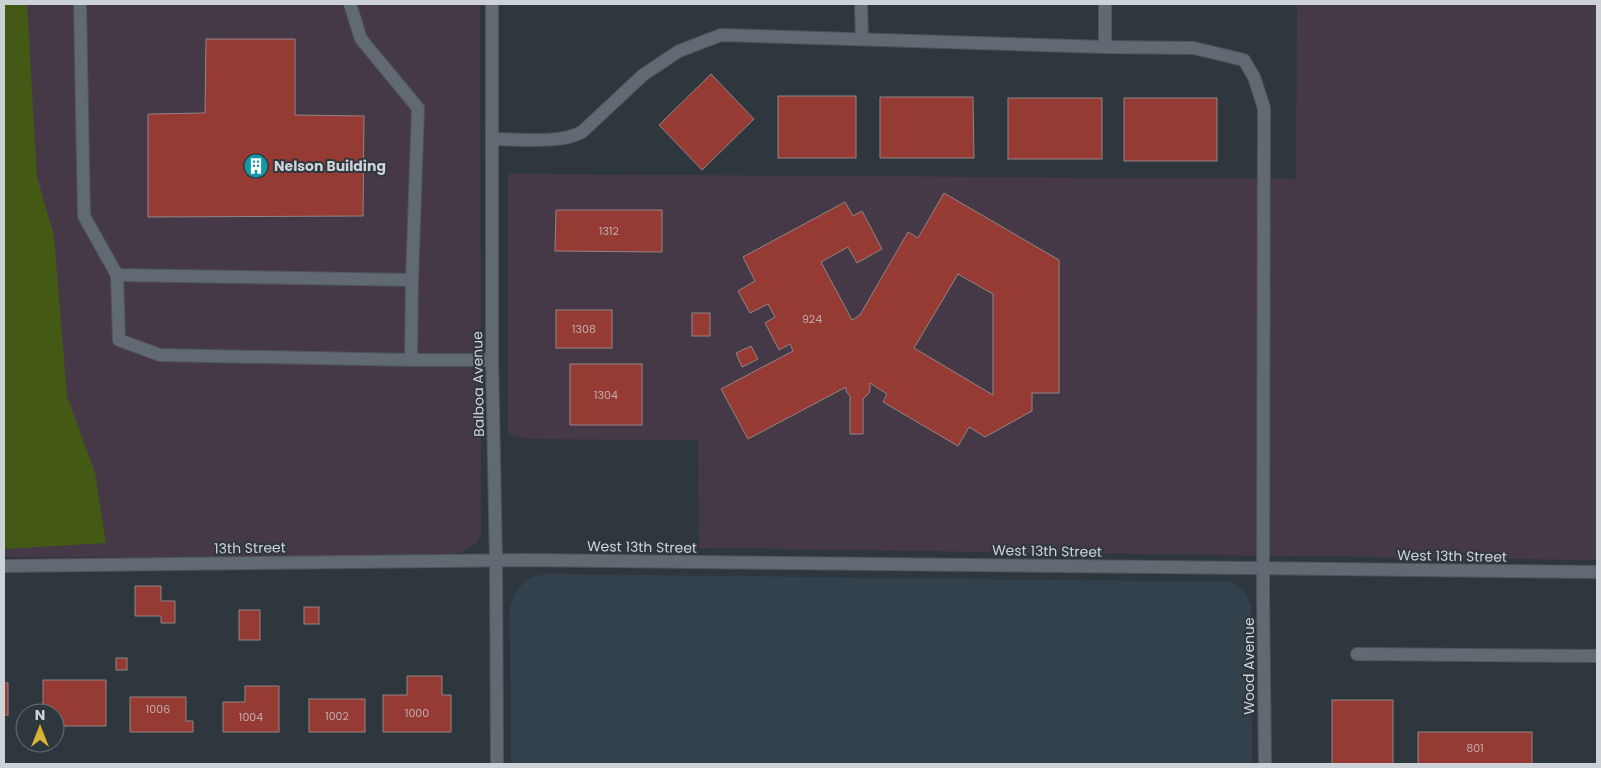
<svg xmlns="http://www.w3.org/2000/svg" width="1601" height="768" viewBox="0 0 1601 768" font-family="Poppins,sans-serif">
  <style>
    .commercial { fill: #463947 }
    .built { fill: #33414c }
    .green { fill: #435914 }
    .building { fill: #963a34; stroke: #928583; fill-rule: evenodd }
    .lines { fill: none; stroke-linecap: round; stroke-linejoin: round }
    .minor-casing { stroke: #4e555a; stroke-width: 14 }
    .minor { stroke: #616a72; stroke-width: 12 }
    .labels { text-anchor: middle; stroke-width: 4; stroke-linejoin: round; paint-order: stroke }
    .number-label { font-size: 11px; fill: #bfacae }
    .poi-label { font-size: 14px; font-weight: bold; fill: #cdd2d7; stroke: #2f373e; text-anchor: start }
    .street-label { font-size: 14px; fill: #cdd2d7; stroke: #2f373e }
  </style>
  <rect width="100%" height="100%" fill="#2f373e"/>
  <g class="commercial">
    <path d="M 4,4 L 480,4 L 481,534 L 477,542 L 472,546 L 462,552 L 446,558 L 4,557 Z"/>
    <path d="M 1297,4 L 1597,4 L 1597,560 L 699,548 L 698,440 L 527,439 L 508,434 L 508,174 L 1296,179 Z"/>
  </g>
  <path class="built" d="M 545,574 L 1226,582 L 1235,583 L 1246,594 L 1251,607 L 1252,764 L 511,764 L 510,605 L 516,593 L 524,582 L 532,577 Z"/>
  <path class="green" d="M 4,4 L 27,4 L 37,177 L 54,236 L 67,396 L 95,473 L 106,543 L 4,549 Z"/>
  <g class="building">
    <path d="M 206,39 L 295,39 L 295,115 L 364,116 L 363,216 L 148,217 L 148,114 L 205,113 Z"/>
    <path d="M 711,74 L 754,119 L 702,170 L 659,125 Z"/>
    <rect x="778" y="96" width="78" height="62"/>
    <path d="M 880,97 L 973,97 L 974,158 L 880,158 Z"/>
    <rect x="1008" y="98" width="94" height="61"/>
    <rect x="1124" y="98" width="93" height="63"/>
    <path d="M 944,193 L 1059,260 L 1059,393 L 1032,393 L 1032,411 L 985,437 L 969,427 L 958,446 L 883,402 L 887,394 L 870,383 L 870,389 L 869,393 L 863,399 L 863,434 L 850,434 L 850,396 L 846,391 L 846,387 L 748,439 L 721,389 L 793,351 L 790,344 L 779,350 L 765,323 L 775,317 L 768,304 L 750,313 L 738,291 L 755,281 L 743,257 L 845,202 L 853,216 L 862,211 L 882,249 L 857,263 L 848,247 L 821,262 L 852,320 L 860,315 L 908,232 L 918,238 ZM 958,274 L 993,294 L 993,395 L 914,348 Z"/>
    <path d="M 556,210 L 662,210 L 662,252 L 555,251 Z"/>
    <rect x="556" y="310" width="56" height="38"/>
    <rect x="692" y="313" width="18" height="23"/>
    <path d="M 751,346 L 758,359 L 742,367 L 736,353 Z"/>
    <rect x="570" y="364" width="72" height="61"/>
    <path d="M 135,586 L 161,586 L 161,601 L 175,601 L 175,623 L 161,623 L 161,616 L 135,616 Z"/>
    <rect x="304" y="607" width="15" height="17"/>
    <rect x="239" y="610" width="21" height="30"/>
    <rect x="116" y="658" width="11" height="12"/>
    <path d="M 407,676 L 442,676 L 442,695 L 451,695 L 451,732 L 383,732 L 383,695 L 407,695 Z"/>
    <path d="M 43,680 L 106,680 L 106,726 L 55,726 L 55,713 L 43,713 Z"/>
    <rect x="4" y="683" width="4" height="32"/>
    <path d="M 245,686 L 279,686 L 279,732 L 223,732 L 223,702 L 245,702 Z"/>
    <path d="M 130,697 L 186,697 L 186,721 L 193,721 L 193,732 L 130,732 Z"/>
    <rect x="309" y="699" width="56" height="33"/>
    <rect x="1332" y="700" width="61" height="64"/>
    <rect x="1418" y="732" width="114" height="32"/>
  </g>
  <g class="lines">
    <defs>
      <g id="minor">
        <path d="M 80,4 L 84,216 L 117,275 L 412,280 L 418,108 L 361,39 L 350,4"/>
        <path d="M 492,4 L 492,360 L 496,561 L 497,764"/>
        <path d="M 861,4 L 862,39"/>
        <path d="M 1105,4 L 1105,47"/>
        <path d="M 493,139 C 517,139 562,144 582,132 L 643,75 L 679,51 L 721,35 L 1105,47 L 1194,48 L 1244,60 L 1254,77 L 1264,108 L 1263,593 L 1265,764"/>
        <path d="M 117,275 L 119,340 L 160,355 L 411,360 L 492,360"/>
        <path d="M 411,360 L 412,280"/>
        <path d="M 4,566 L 525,560 L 1597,572"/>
        <path d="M 1357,654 L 1597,656"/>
      </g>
    </defs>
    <use href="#minor" class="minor-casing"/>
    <use href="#minor" class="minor"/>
  </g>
  <defs>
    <symbol id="building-disc" viewBox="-11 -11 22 22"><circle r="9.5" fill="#0f9aa8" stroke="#2f373e"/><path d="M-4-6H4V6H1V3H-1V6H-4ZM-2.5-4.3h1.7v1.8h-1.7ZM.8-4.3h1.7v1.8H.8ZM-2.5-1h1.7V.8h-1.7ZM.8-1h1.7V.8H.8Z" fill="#fff"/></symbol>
  </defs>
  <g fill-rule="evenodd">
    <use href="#building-disc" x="242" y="152" width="28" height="28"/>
  </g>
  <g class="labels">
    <g class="number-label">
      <text x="609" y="235">1312</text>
      <text x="812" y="323">924</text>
      <text x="584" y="333">1308</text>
      <text x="606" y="399">1304</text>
      <text x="158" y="713">1006</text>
      <text x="417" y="717">1000</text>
      <text x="337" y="720">1002</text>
      <text x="251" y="721">1004</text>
      <text x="1475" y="752">801</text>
    </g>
    <g class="poi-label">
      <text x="274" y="171">Nelson Building</text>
    </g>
    <g class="street-label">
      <text transform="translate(478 384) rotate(-91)" y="5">Balboa Avenue</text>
      <text transform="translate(642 547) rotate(1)" y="5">West 13th Street</text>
      <text transform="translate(250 548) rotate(-1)" y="5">13th Street</text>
      <text transform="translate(1047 551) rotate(1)" y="5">West 13th Street</text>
      <text transform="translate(1452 556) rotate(1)" y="5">West 13th Street</text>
      <text transform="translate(1249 666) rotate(-90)" y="5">Wood Avenue</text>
    </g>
  </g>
  <rect width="1601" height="768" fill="none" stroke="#cdd2d7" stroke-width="10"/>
  <g transform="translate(40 728)"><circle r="24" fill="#2f373e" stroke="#6e757b"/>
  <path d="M0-4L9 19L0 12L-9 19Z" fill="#d8b434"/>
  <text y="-8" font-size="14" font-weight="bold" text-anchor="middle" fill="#cdd2d7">N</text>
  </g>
</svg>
